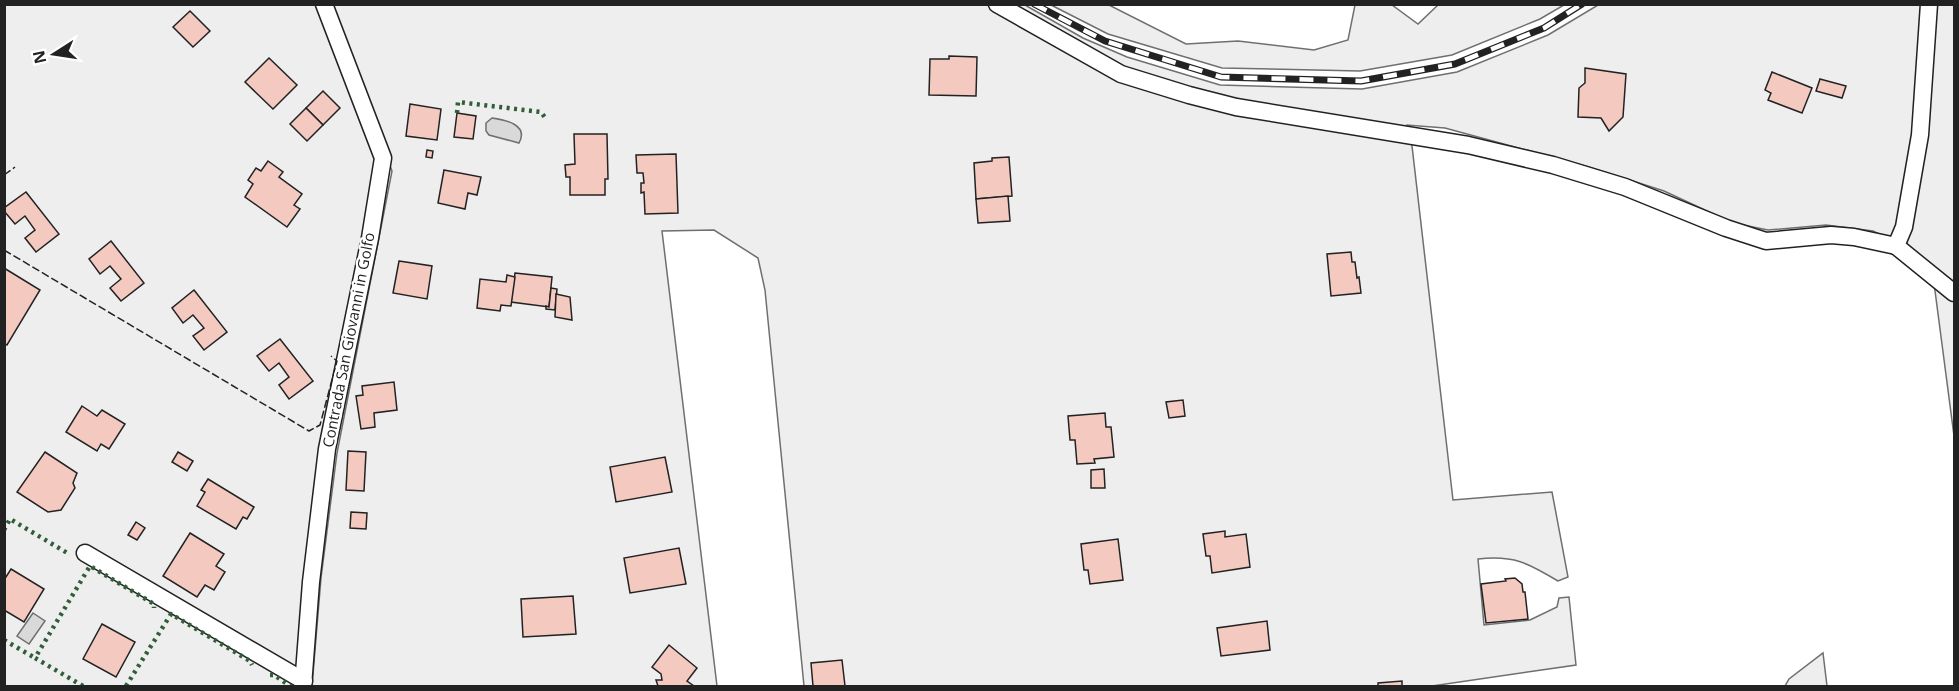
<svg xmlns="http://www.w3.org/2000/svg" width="1959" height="691" viewBox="0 0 1959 691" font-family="'Open Sans',sans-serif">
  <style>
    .green { fill: #eee; stroke: #6f6f6f; stroke-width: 1.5 }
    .water { fill: #d9d9d9; stroke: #6f6f6f; stroke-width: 1.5 }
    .building { fill: #f3c9c0; stroke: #222; stroke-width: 1.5 }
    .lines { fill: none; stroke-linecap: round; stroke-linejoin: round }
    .street-casing { stroke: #222; stroke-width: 19 }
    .street { stroke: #fff; stroke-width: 16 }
    .rail-casing { stroke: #222; stroke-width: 7 }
    .rail { stroke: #fff; stroke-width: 4.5; stroke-dasharray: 14; stroke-linecap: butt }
    .hedge { stroke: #2f5e38; stroke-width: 4.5; stroke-dasharray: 3 4.5; stroke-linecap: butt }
    .fence { stroke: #222; stroke-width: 1.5; stroke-dasharray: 8 3; stroke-linecap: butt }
    .labels { text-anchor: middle; stroke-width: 4.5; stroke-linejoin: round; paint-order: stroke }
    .street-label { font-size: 15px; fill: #222; stroke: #fff }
  </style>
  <rect width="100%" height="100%" fill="#fff"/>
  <g class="green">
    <path d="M 4,5 L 320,5 L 379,159 L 324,456 L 300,686 L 5,686 Z"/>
    <path d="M 330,5 L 1025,5 L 1083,38 L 1127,57 L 1220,85 L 1362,89 L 1457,72 L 1548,35 L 1598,5 L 1954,5 L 1954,284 L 1912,250 L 1873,231 L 1826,225 L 1768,230 L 1733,223 L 1664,191 L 1589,167 L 1445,128 L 1407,125 L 1412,146 L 1453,500 L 1552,492 L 1568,577 L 1558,581 C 1528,563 1514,555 1478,559 L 1484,625 L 1530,620 L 1557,607 L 1559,598 L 1569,597 L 1576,665 L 1432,686 L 804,686 L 765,290 L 758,258 L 714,230 L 662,231 L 717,686 L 312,686 L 321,578 L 337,453 L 392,171 L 359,79 Z"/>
    <path d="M 1484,5 L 1564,5 L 1540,19 L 1452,55 L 1360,71 L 1222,68 L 1108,34 L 1051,5 L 1109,5 L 1186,44 L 1238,41 L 1314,50 L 1348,40 L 1355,5 L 1392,5 L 1418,24 L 1438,5 Z"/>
    <path d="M 1934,283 L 1954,300 L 1954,436 Z"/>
    <path d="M 1823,653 L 1827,686 L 1785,686 L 1789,679 Z"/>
  </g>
  <g class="water">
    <path d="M 492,118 C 506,120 529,125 519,143 L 489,135 L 486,131 L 486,123 Z"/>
    <path d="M 33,613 L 45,621 L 29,644 L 17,636 Z"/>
  </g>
  <g class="building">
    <path d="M 190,11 L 210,31 L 193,47 L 173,27 Z"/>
    <path d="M 949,56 L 977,57 L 976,96 L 929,95 L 930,59 L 949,59 Z"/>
    <path d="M 269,58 L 297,85 L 273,109 L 245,82 Z"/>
    <path d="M 1585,68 L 1626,74 L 1623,117 L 1609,131 L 1601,118 L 1578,117 L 1579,88 L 1585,83 Z"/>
    <path d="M 1772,72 L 1812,88 L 1802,113 L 1768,100 L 1771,93 L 1765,90 Z"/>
    <path d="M 1820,79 L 1846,86 L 1842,98 L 1816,91 Z"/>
    <path d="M 323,91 L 340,108 L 323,125 L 306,108 Z"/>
    <path d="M 410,104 L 441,109 L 437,140 L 406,136 Z"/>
    <path d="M 306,108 L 323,125 L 307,141 L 290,124 Z"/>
    <path d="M 457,113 L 476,116 L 473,139 L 454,137 Z"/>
    <path d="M 574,134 L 607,134 L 608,179 L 605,179 L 605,195 L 570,195 L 570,177 L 566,177 L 565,165 L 575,164 Z"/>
    <path d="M 427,150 L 433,151 L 432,158 L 426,157 Z"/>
    <path d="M 676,154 L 678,213 L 645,214 L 644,192 L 641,193 L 641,183 L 644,183 L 643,173 L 637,173 L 636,155 Z"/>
    <path d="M 1009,157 L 1012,196 L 976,199 L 974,163 L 992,161 L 992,158 Z"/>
    <path d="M 268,161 L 283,172 L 279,177 L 302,194 L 294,205 L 300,209 L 287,227 L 245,197 L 253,184 L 248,180 L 256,168 L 261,171 Z"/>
    <path d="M 444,170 L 481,177 L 477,195 L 468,193 L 465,209 L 438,203 Z"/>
    <path d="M 26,192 L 59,234 L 36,252 L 25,238 L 35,230 L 25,216 L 15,224 L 4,211 L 4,208 Z"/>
    <path d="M 1008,196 L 1010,221 L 978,223 L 976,199 Z"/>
    <path d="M 111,241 L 144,283 L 121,301 L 110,288 L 121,279 L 110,266 L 100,274 L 89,259 Z"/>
    <path d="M 1351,252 L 1352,262 L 1355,262 L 1357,278 L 1359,277 L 1361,293 L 1331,296 L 1327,254 Z"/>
    <path d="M 399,261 L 432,266 L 427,299 L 393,293 Z"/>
    <path d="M 4,268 L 40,290 L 7,345 L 4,343 Z"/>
    <path d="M 515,273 L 552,277 L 549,307 L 511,302 Z"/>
    <path d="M 507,275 L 515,277 L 511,306 L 501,305 L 500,311 L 477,308 L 480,279 L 506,282 Z"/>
    <path d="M 551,288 L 557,289 L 555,310 L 546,309 L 546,306 L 549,307 Z"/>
    <path d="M 194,290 L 227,332 L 204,350 L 193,336 L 204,328 L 193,315 L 183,323 L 172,308 Z"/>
    <path d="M 556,294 L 570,297 L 572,320 L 555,317 Z"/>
    <path d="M 280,339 L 313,381 L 289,399 L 279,385 L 289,377 L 279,363 L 269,371 L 257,356 Z"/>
    <path d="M 394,382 L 397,410 L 374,413 L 375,427 L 361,429 L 356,396 L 363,395 L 362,386 Z"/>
    <path d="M 1183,400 L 1185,416 L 1169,418 L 1166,402 Z"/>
    <path d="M 82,406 L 97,416 L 102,410 L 125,424 L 109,449 L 101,444 L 97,451 L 66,432 Z"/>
    <path d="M 1105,413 L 1106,427 L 1111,427 L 1114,457 L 1094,459 L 1095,463 L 1077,464 L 1075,440 L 1070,440 L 1068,416 Z"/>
    <path d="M 348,451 L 366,452 L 364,491 L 346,490 Z"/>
    <path d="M 45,452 L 77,473 L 73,483 L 75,488 L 61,510 L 48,512 L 17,492 Z"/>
    <path d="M 178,452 L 193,461 L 187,471 L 172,462 Z"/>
    <path d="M 665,457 L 672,492 L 616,502 L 610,467 Z"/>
    <path d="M 1104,469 L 1105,488 L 1091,488 L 1091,470 Z"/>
    <path d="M 208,479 L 254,507 L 247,519 L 243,517 L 236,529 L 197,506 L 205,492 L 201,490 Z"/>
    <path d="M 351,512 L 367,513 L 366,529 L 350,528 Z"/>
    <path d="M 136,522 L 145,528 L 137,540 L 128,535 Z"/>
    <path d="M 1225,531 L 1225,537 L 1246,534 L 1250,567 L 1212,573 L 1210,556 L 1206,556 L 1203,534 Z"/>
    <path d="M 190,533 L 224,554 L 216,566 L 225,572 L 214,590 L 205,585 L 197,597 L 163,576 Z"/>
    <path d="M 1118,539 L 1123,580 L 1090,584 L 1088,570 L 1084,570 L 1081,544 Z"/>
    <path d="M 679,548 L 686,584 L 630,593 L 624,558 Z"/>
    <path d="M 11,569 L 44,589 L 24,622 L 4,610 L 4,580 Z"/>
    <path d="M 1515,578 L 1522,584 L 1523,592 L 1525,592 L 1528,619 L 1486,623 L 1481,584 L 1506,581 L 1505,579 Z"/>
    <path d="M 573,596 L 576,634 L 523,637 L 521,599 Z"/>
    <path d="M 1267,621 L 1270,650 L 1221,656 L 1217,628 Z"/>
    <path d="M 102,624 L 135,642 L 116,677 L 83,659 Z"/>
    <path d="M 669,645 L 697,668 L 687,681 L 694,686 L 658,686 L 656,680 L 662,680 L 661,674 L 652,667 Z"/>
    <path d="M 842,660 L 845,686 L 813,686 L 811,663 Z"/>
    <path d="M 1402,681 L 1402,686 L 1378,686 L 1378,683 Z"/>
  </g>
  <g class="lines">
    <defs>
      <g id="street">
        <path d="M 997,4 L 1121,74 L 1189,95 L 1236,107 L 1468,145 L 1553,165 L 1625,187 L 1726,228 L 1766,241 L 1831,235 L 1854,237 L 1896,246 L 1904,227 L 1920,135 L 1929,4"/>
        <path d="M 1896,246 L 1954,293"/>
        <path d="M 85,553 L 304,681"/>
        <path d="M 303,686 L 311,582 L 327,449 L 370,238 L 383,158 L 324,4"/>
      </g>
    </defs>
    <use href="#street" class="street-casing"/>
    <use href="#street" class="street"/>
    <defs>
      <path id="rail" d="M 1034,4 L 1105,41 L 1221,77 L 1361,81 L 1455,64 L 1544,28 L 1582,4"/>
    </defs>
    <use href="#rail" class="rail-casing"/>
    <use href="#rail" class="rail"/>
    <g class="hedge">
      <path d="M 457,113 L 458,102 L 541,112 L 546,119"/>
      <path d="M 4,530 L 10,519 L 69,554"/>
      <path d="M 4,640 L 35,658"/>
      <path d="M 270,675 L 274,675 L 290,686"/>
      <path d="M 83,686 L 35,658 L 90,566 L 154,604 L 154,608"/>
      <path d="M 126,686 L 171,614 L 250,661 L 252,665"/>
    </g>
    <g class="fence">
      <path d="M 4,175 L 15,167"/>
      <path d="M 4,250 L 309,431 L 320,425 L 337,361 L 331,356"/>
    </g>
  </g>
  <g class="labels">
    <g class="street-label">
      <text transform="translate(349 340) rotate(-79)" y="5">Contrada San Giovanni in Golfo</text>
    </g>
  </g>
  <rect width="1959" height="691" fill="none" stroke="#222222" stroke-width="12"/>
  <g transform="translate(54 54) rotate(258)" stroke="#ffffff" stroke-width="4.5" paint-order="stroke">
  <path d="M0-4.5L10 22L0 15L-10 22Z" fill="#222222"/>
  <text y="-9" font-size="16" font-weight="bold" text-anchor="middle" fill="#222222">N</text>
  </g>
</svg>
